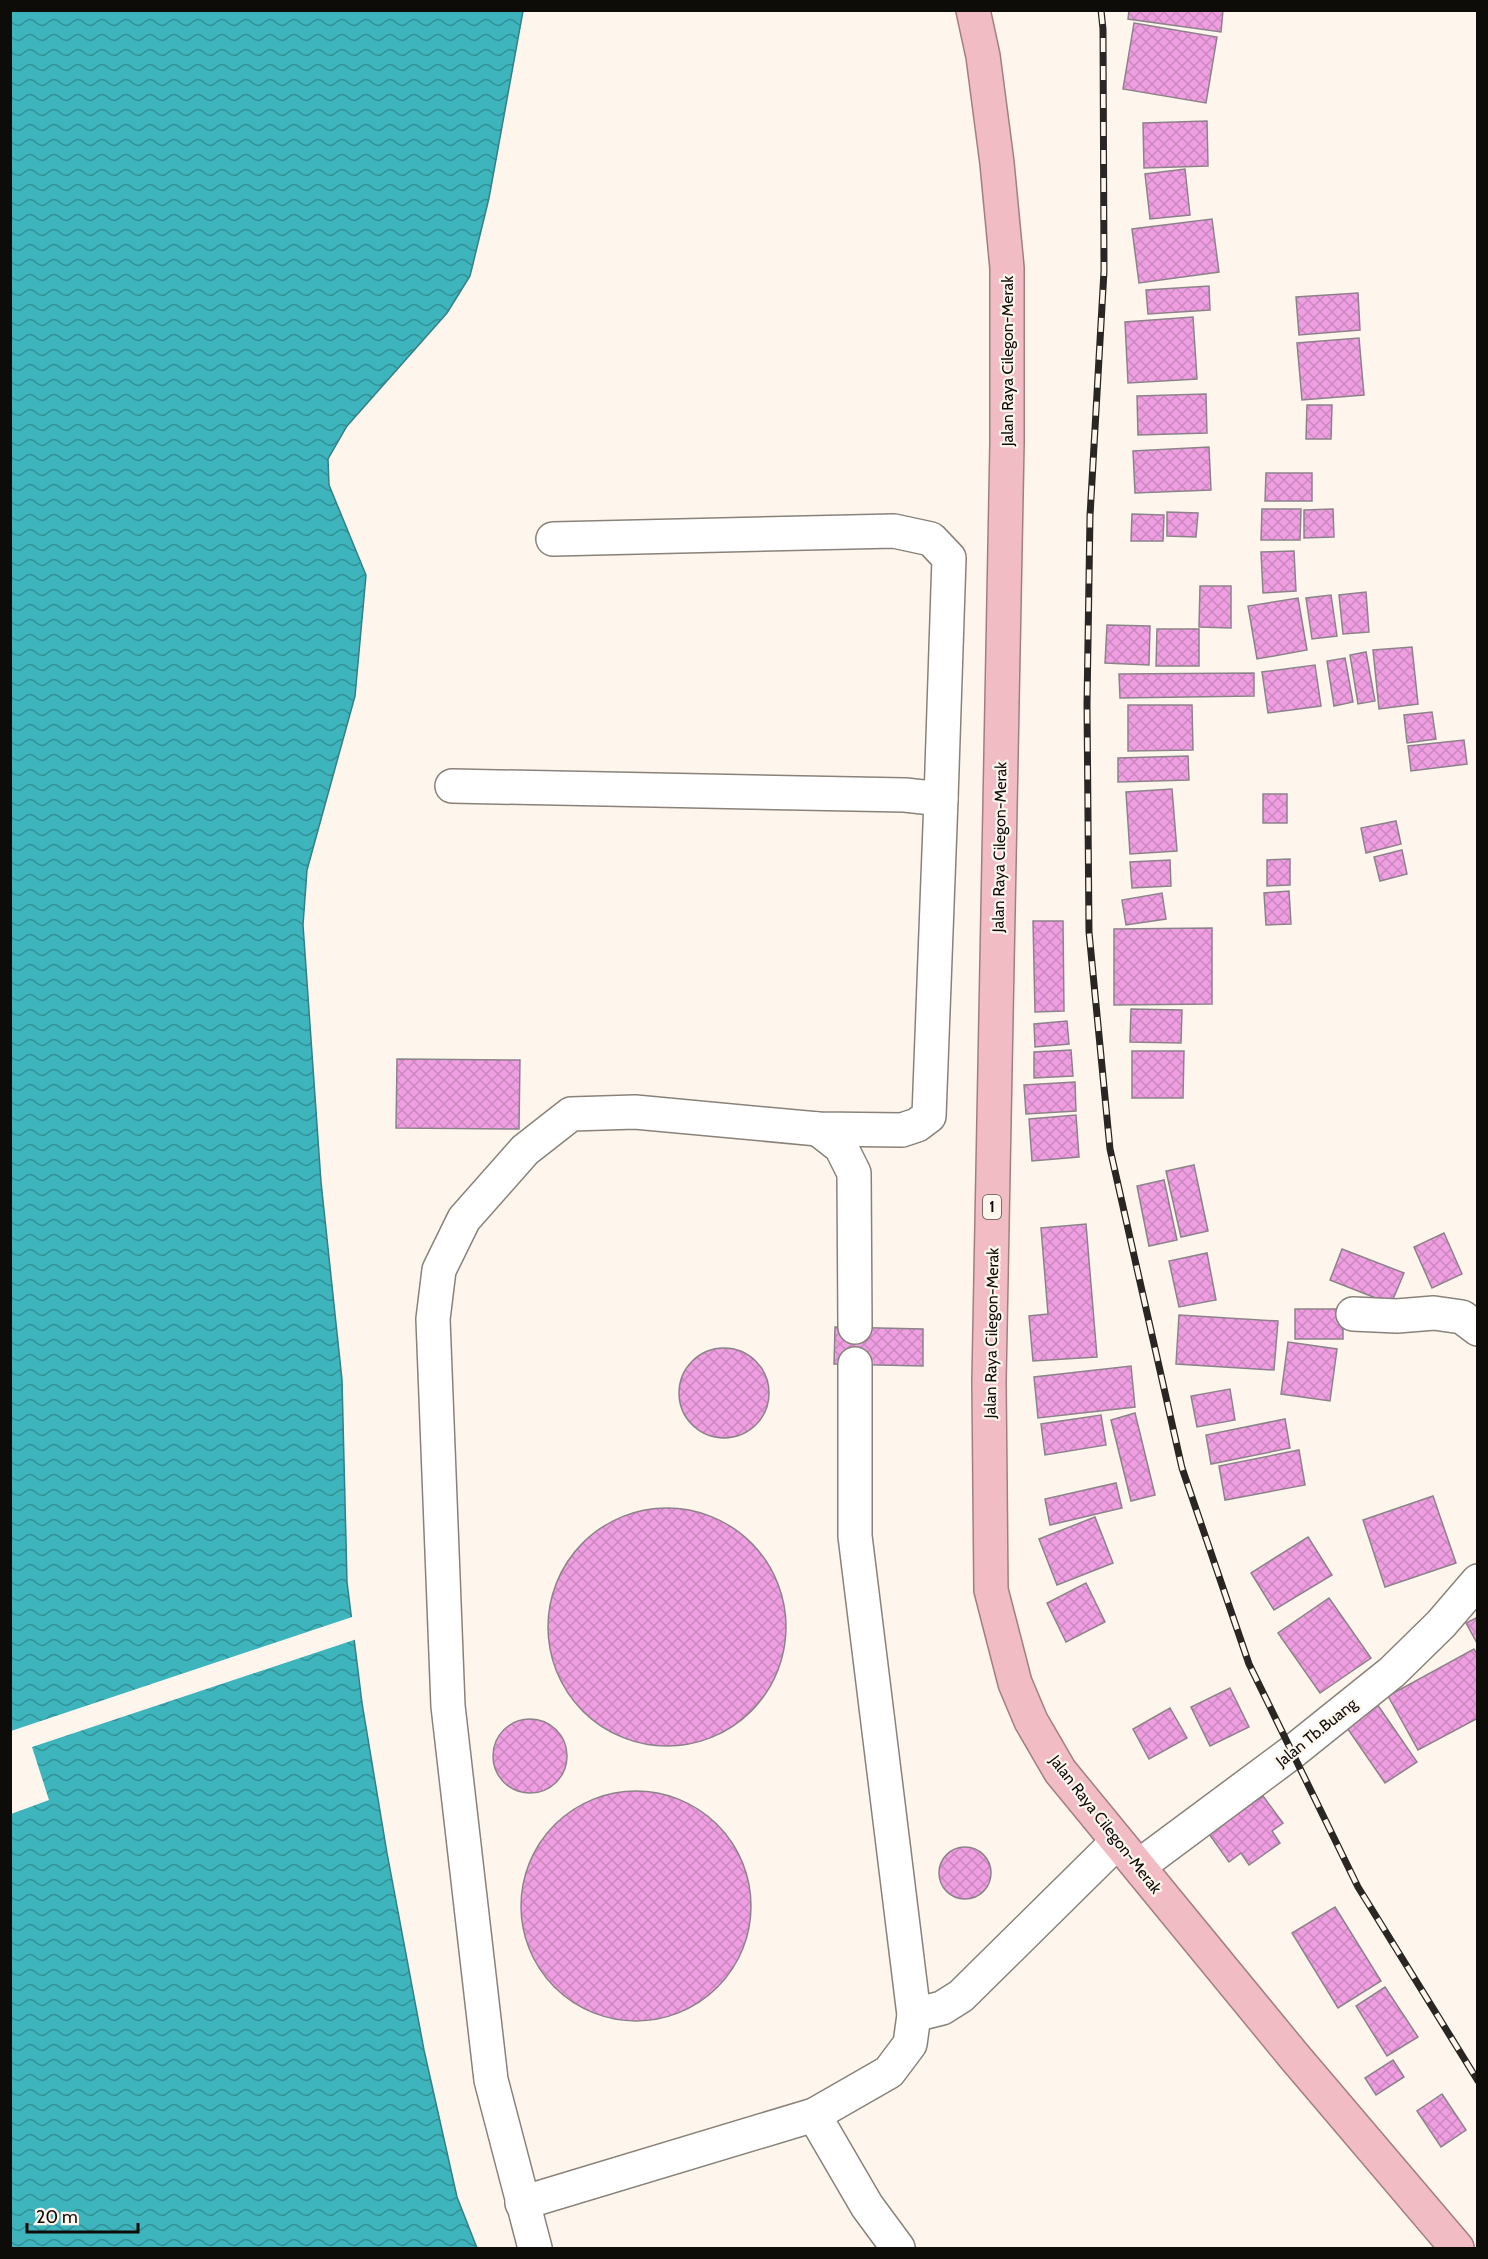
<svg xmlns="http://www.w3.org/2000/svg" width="1488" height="2259" viewBox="0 0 1488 2259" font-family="Cabin,sans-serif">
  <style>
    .water { fill: url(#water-waves); stroke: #308286; stroke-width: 1.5 }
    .pier { fill: #fef6ed }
    .building { fill: url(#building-cross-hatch); stroke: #8c838a; stroke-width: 1.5 }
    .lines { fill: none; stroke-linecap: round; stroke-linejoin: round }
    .minor-casing { stroke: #89827a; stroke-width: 36 }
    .highway-casing { stroke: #a27e83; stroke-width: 36 }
    .minor { stroke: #fff; stroke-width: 33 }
    .highway { stroke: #f1bcc4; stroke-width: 33 }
    .rail-casing { stroke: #292623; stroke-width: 7 }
    .rail { stroke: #fef6ed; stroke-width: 4.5; stroke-dasharray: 14; stroke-linecap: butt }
    .labels { text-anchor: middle; stroke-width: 4.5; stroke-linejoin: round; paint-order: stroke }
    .shield { fill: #fef6ed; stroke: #56524d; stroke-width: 1.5 }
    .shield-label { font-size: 15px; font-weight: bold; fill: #0e0c09 }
    .street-label { font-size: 16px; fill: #0e0c09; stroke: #fef6ed }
  </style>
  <defs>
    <pattern id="water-waves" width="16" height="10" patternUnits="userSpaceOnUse" patternTransform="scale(1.5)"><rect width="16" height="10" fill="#3eb4bc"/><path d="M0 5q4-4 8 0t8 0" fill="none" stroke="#329197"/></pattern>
    <pattern id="building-cross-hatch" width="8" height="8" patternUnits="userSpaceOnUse" patternTransform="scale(1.5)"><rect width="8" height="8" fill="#ef9ee1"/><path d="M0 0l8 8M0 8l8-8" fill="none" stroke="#cc87c0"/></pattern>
  </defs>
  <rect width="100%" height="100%" fill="#fef6ed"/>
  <path class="water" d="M 11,11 L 523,11 L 489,198 L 470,276 L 447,313 L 347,426 L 328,459 L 329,485 L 366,575 L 355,696 L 307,870 L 303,925 L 321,1182 L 342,1380 L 347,1582 L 362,1703 L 387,1853 L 424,2050 L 457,2197 L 477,2248 L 11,2248 Z"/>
  <path class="pier" d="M 355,1616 L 357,1639 L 32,1747 L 49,1800 L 11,1814 L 11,1731 Z"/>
  <g class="building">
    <path d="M 1129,10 L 1223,10 L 1221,32 L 1128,19 Z"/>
    <path d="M 1134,23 L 1217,37 L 1206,103 L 1123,89 Z"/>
    <path d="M 1207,121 L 1208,166 L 1144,168 L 1143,123 Z"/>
    <path d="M 1185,169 L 1190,215 L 1150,219 L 1145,174 Z"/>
    <path d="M 1212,219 L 1219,272 L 1139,283 L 1132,229 Z"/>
    <path d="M 1209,286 L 1210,310 L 1148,314 L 1146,290 Z"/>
    <path d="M 1358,293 L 1360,330 L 1299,335 L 1296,297 Z"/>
    <path d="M 1193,317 L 1197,379 L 1128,383 L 1125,322 Z"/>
    <path d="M 1359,338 L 1364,395 L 1302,400 L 1297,343 Z"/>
    <path d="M 1206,394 L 1207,433 L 1138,435 L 1137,396 Z"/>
    <path d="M 1307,405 L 1332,405 L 1331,439 L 1306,439 Z"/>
    <path d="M 1209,447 L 1211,490 L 1135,493 L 1133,451 Z"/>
    <path d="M 1266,473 L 1312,473 L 1312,501 L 1265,501 Z"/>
    <path d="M 1262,509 L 1301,509 L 1300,540 L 1261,540 Z"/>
    <path d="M 1333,509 L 1334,537 L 1304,538 L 1304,510 Z"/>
    <path d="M 1167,512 L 1198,513 L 1196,537 L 1167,536 Z"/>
    <path d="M 1132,514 L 1164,515 L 1163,541 L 1131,541 Z"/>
    <path d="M 1294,551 L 1296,591 L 1263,593 L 1261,552 Z"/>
    <path d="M 1200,586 L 1231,586 L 1231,628 L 1199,627 Z"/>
    <path d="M 1366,592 L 1369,632 L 1343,634 L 1339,595 Z"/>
    <path d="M 1331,595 L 1337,636 L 1312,639 L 1306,598 Z"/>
    <path d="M 1298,598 L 1307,650 L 1257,659 L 1248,606 Z"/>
    <path d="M 1107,625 L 1150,626 L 1149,665 L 1105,663 Z"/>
    <path d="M 1157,629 L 1199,629 L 1199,666 L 1156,666 Z"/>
    <path d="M 1412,647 L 1418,704 L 1379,709 L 1373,650 Z"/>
    <path d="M 1366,652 L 1375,701 L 1358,704 L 1350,655 Z"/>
    <path d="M 1345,658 L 1353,702 L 1334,706 L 1327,661 Z"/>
    <path d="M 1315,665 L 1321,706 L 1268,713 L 1262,672 Z"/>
    <path d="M 1254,673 L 1254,696 L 1120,698 L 1119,674 Z"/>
    <path d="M 1128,705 L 1192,705 L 1193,750 L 1128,751 Z"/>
    <path d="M 1432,712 L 1436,739 L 1407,743 L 1404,715 Z"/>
    <path d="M 1464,740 L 1467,764 L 1411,771 L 1408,746 Z"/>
    <path d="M 1188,756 L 1189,780 L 1118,782 L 1118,758 Z"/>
    <path d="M 1172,789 L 1177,851 L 1130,854 L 1126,792 Z"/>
    <rect x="1263" y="794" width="24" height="29"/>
    <path d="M 1396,821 L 1401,844 L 1366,853 L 1361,828 Z"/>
    <path d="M 1402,850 L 1407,874 L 1380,881 L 1374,857 Z"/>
    <path d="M 1290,859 L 1290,885 L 1267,886 L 1267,860 Z"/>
    <path d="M 1170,860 L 1171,886 L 1132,888 L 1130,862 Z"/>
    <path d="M 1289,891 L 1291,924 L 1266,925 L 1264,893 Z"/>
    <path d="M 1162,893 L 1166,919 L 1126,925 L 1122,900 Z"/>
    <path d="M 1033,921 L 1063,921 L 1064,1011 L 1035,1012 Z"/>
    <path d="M 1212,928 L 1212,1004 L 1114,1005 L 1114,929 Z"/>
    <path d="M 1131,1009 L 1182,1010 L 1181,1043 L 1130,1042 Z"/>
    <path d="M 1067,1021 L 1069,1044 L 1035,1047 L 1034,1024 Z"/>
    <path d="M 1071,1050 L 1073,1076 L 1034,1078 L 1034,1052 Z"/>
    <path d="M 1132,1051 L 1184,1051 L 1183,1098 L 1132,1098 Z"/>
    <path d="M 397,1059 L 520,1060 L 519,1129 L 396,1128 Z"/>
    <path d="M 1075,1082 L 1076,1111 L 1026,1114 L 1024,1085 Z"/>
    <path d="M 1076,1115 L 1079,1157 L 1032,1161 L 1029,1119 Z"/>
    <path d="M 1194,1165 L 1208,1231 L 1181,1237 L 1166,1171 Z"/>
    <path d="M 1164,1180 L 1177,1240 L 1149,1246 L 1137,1186 Z"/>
    <path d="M 1086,1224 L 1097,1357 L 1033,1361 L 1029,1316 L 1048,1314 L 1041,1228 Z"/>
    <path d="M 1444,1233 L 1462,1274 L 1432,1288 L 1414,1247 Z"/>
    <path d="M 1342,1249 L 1404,1273 L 1391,1304 L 1330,1280 Z"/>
    <path d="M 1207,1253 L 1216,1300 L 1179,1307 L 1169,1261 Z"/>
    <rect x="1295" y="1309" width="48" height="30"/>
    <path d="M 1179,1315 L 1278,1321 L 1274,1370 L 1176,1364 Z"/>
    <path d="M 835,1327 L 923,1329 L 923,1366 L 834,1364 Z"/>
    <path d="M 1288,1342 L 1337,1349 L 1330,1401 L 1281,1394 Z"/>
    <circle cx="724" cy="1393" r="45"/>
    <path d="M 1131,1366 L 1135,1407 L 1038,1418 L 1034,1377 Z"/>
    <path d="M 1230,1389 L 1235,1420 L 1197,1427 L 1191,1396 Z"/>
    <path d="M 1135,1413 L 1155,1495 L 1131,1501 L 1111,1420 Z"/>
    <path d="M 1101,1415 L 1106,1445 L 1045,1455 L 1041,1424 Z"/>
    <path d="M 1285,1419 L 1290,1448 L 1211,1464 L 1206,1435 Z"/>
    <path d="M 1299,1450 L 1305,1485 L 1225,1500 L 1219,1466 Z"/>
    <path d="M 1116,1483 L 1122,1508 L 1050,1525 L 1045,1499 Z"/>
    <path d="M 1433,1496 L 1456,1563 L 1385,1587 L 1363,1520 Z"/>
    <circle cx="667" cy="1627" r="119"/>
    <path d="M 1095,1517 L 1113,1563 L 1057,1585 L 1039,1539 Z"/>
    <path d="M 1308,1537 L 1332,1575 L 1274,1610 L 1251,1573 Z"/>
    <path d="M 1086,1583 L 1105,1622 L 1066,1642 L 1047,1603 Z"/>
    <path d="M 1329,1598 L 1371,1658 L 1320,1693 L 1278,1633 Z"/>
    <path d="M 1478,1617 L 1478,1645 L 1466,1623 Z"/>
    <path d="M 1474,1649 L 1478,1656 L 1478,1718 L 1418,1750 L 1388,1696 Z"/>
    <path d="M 1230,1688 L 1249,1727 L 1210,1746 L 1191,1707 Z"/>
    <path d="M 1377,1704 L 1417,1762 L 1385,1783 L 1345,1725 Z"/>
    <path d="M 1170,1708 L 1187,1738 L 1149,1759 L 1133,1729 Z"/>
    <circle cx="530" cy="1756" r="37"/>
    <circle cx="636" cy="1906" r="115"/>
    <path d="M 1263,1796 L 1283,1823 L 1272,1831 L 1280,1843 L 1249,1865 L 1241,1853 L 1229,1862 L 1209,1834 Z"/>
    <circle cx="965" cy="1873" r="26"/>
    <path d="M 1335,1907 L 1381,1981 L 1338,2008 L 1292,1933 Z"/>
    <path d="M 1385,1987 L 1418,2037 L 1387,2056 L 1356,2006 Z"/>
    <path d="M 1393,2060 L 1404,2077 L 1376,2095 L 1365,2078 Z"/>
    <path d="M 1442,2094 L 1466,2130 L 1441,2147 L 1417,2111 Z"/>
  </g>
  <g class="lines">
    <defs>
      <g id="minor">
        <path d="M 553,539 L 894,531 L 931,539 L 949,558 L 941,799"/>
        <path d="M 452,786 L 905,795 L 941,799 L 929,1116 L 917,1125 L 902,1130 L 818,1129 L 635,1112 L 571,1114 L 525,1150 L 464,1219 L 439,1270 L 433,1319 L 448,1706 L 491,2080 L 535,2248"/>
        <path d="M 818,1129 L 841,1147 L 854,1173 L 855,1327"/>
        <path d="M 1353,1314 L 1397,1316 L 1434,1313 L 1462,1317 L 1478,1329"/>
        <path d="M 855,1364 L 855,1536 L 914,2015 L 910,2044 L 889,2072 L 814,2115 L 867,2206 L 898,2248"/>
        <path d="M 1139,1866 L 1291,1753 L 1392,1672 L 1441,1624 L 1478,1581"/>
        <path d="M 914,2015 L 942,2008 L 961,1996 L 1117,1842"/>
        <path d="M 522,2203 L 814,2115"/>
      </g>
      <path id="highway" d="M 973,10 L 983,56 L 997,163 L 1007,268 L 1007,443 L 989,1381 L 991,1590 L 1015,1683 L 1031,1721 L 1060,1771 L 1293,2055 L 1457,2248"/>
    </defs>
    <use href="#minor" class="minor-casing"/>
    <use href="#highway" class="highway-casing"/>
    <use href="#minor" class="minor"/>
    <use href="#highway" class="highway"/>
    <defs>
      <path id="rail" d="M 1101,10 L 1103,29 L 1104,271 L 1090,516 L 1087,704 L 1089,932 L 1110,1149 L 1182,1468 L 1249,1664 L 1358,1887 L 1478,2081"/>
    </defs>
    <use href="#rail" class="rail-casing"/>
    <use href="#rail" class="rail"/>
  </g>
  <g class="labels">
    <rect class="shield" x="983" y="1195" width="18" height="24" rx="4.5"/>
    <g class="shield-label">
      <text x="992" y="1212">1</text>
    </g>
    <g class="street-label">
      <text transform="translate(1007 361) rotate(-90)" y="6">Jalan Raya Cilegon-Merak</text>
      <text transform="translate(999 847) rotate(-89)" y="6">Jalan Raya Cilegon-Merak</text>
      <text transform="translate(991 1333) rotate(-89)" y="6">Jalan Raya Cilegon-Merak</text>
      <text transform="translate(1316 1732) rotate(-39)" y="6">Jalan Tb.Buang</text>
      <text transform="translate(1106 1824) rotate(52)" y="6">Jalan Raya Cilegon-Merak</text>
    </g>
  </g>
  <rect width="1488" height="2259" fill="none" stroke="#0e0c09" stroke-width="24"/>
  <path d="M27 2223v9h111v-9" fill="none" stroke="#0e0c09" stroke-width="3"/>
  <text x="36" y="2223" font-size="18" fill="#0e0c09" stroke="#fef6ed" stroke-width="4.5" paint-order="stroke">20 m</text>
</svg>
